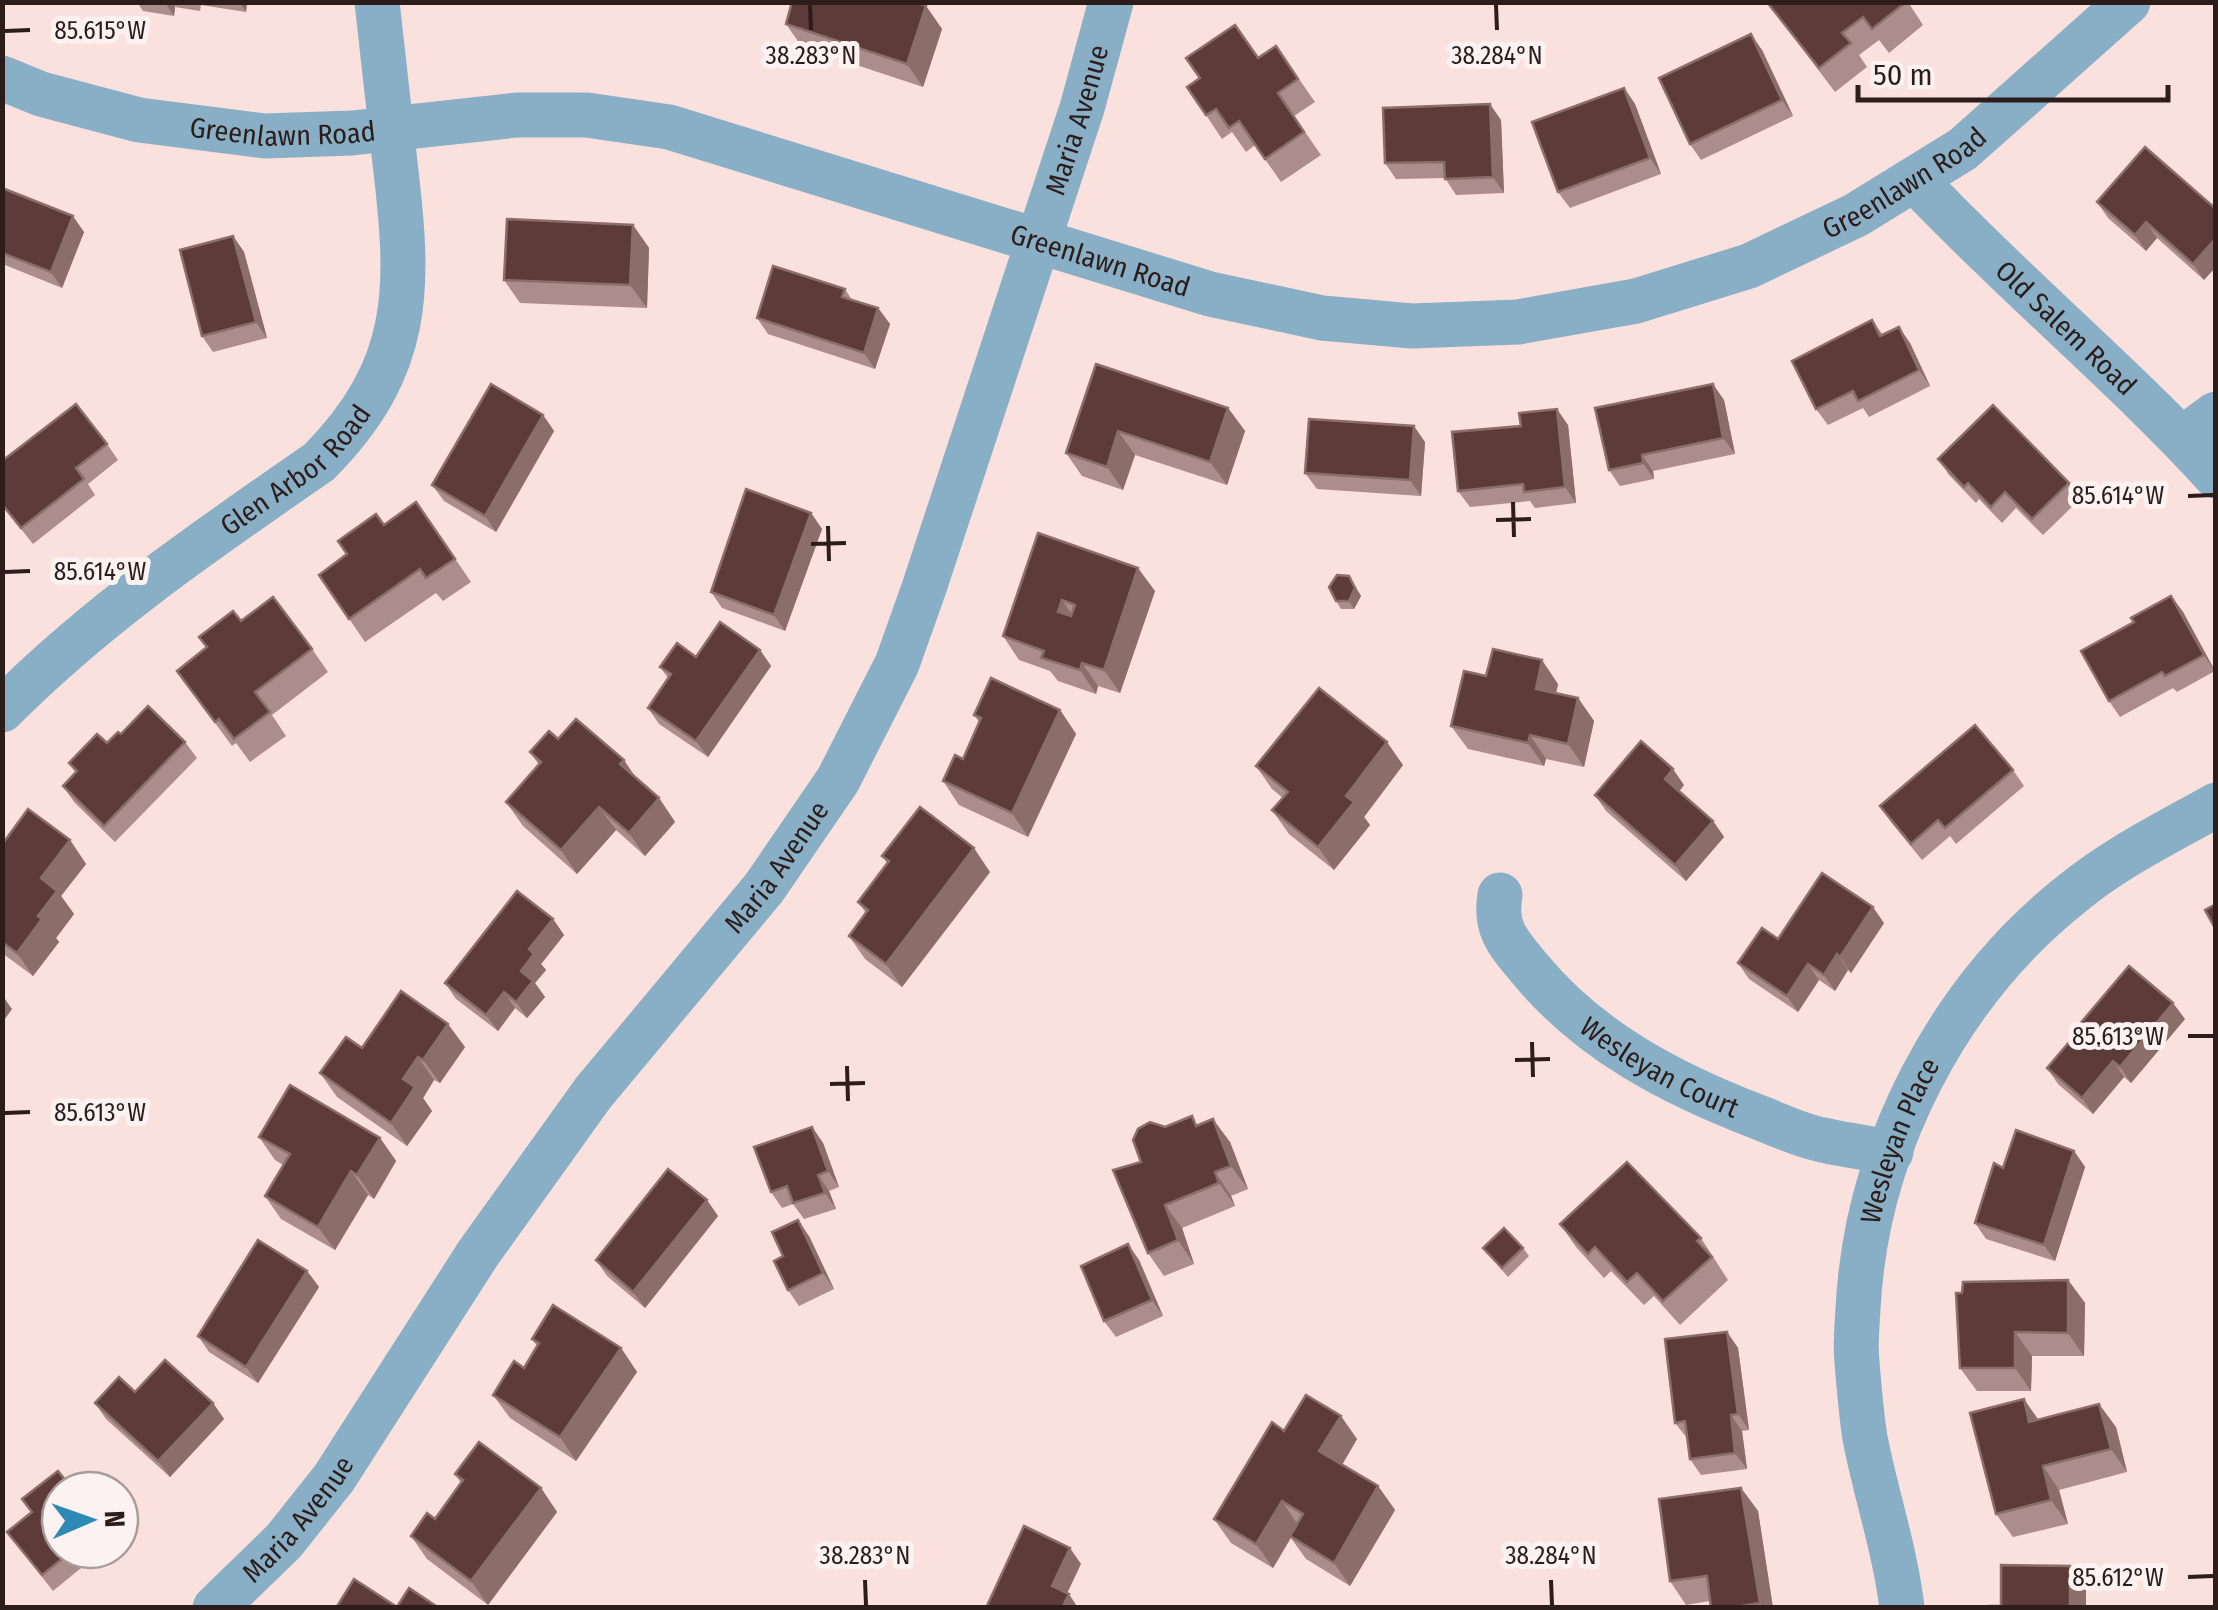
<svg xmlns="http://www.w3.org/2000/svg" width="2218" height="1610" viewBox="0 0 2218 1610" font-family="'Fira Sans Condensed',sans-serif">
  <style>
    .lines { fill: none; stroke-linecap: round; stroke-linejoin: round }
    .street { stroke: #88afc5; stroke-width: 45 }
    .wall { fill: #ab8e8b }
    .shaded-wall { fill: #8b6d6a }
    .building { fill: #5c3b38; stroke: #8b6d6a; stroke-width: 2.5; fill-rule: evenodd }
    .ticks { fill: none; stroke: #2c1d1b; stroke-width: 4 }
    .labels { text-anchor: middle; stroke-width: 10; stroke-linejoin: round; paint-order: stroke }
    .street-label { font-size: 28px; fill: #2c1d1b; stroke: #fbf2f1 }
    .ticks-label { font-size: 25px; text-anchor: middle; fill: #2c1d1b; stroke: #fbf2f1; stroke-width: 10; stroke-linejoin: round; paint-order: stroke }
  </style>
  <rect width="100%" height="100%" fill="#fae1de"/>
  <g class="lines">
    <g class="street">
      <path id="s1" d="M 2,78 L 41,94 L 139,120 L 265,136 L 352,133 L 517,115 L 587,115 L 669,127 L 1210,294 L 1322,318 L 1412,326 L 1518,322 L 1636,301 L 1749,266 L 1856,215 L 1963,149 L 2128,2"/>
      <path id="s2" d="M 1916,181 C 2012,283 2121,372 2216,476"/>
      <path d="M 2182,439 L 2216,414"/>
      <path id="s3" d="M 2,710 C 97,614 208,539 319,462 C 413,367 410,288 395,163 C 389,110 383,56 377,2"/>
      <path id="s4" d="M 1500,895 C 1494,929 1509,944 1530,969 C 1589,1041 1672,1084 1758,1117 C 1779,1125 1801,1136 1823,1140 C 1845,1145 1868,1148 1891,1152"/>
      <path id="s5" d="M 215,1608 L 284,1541 L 334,1478 L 479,1252 L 593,1093 L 764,888 L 838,780 L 897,664 L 924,588 L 1082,108 L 1111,2"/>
      <path id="s6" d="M 1902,1608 C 1895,1549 1876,1495 1865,1438 C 1861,1413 1859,1387 1857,1362 C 1855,1345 1857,1327 1858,1309 C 1866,1149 1948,991 2074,892 C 2117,857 2168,832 2216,805"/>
    </g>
  </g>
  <g class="wall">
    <path d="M 137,2 L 247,2 L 246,12 L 201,5 L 200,11 L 175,7 L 174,16 L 143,11 Z"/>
    <path d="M 1767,2 L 1908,2 L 1923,25 L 1889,53 L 1879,40 L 1859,55 L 1867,67 L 1835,92 Z"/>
    <path d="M 926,6 L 942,29 L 923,87 L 802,47 L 786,24 Z"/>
    <path d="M 1276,46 L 1315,102 L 1294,116 L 1321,155 L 1281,182 L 1255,145 L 1246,152 L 1232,132 L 1222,139 L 1206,115 L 1259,58 Z"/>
    <path d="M 1762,50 L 1793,116 L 1701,160 L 1690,144 Z"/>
    <path d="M 1624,88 L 1635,104 L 1661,174 L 1570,208 L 1558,192 Z"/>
    <path d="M 1501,120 L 1504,193 L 1456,195 L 1445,178 L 1396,179 L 1385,163 Z"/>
    <path d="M 2145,147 L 2204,280 L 2157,238 L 2146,251 L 2108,218 L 2097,202 Z"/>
    <path d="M 2,188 L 84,232 L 62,288 L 5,265 L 2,272 Z"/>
    <path d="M 633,225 L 649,248 L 647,308 L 520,303 L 504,280 Z"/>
    <path d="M 233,236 L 244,252 L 267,338 L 213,352 L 202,336 Z"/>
    <path d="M 845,289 L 852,300 L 878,308 L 890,324 L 875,369 L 768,334 L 757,318 Z"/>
    <path d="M 1872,320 L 1883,335 L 1910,343 L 1930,386 L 1869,417 L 1863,408 L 1828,425 L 1816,409 Z"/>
    <path d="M 1096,364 L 1228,408 L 1245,431 L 1227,485 L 1135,455 L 1123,490 L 1082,476 L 1066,453 Z"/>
    <path d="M 1724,400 L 1735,454 L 1653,471 L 1654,479 L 1620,486 L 1609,470 Z"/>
    <path d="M 543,415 L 554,431 L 496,532 L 444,501 L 432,485 Z"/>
    <path d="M 1568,425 L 1576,503 L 1535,508 L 1530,501 L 1470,507 L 1458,491 L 1521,426 Z"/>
    <path d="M 1425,442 L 1421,496 L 1317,489 L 1305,473 Z"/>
    <path d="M 107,444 L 118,460 L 88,484 L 95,495 L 33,544 L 2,505 L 2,461 Z"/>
    <path d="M 1938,459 L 2069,483 L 2080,499 L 2043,535 L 2016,508 L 2002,523 L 1979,499 L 1976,503 L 1949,475 Z"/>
    <path d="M 416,502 L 471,582 L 443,601 L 436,593 L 365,642 L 319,575 Z"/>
    <path d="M 811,513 L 822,529 L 785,631 L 722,608 L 711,592 Z"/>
    <path d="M 1038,533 L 1155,591 L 1120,693 L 1098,686 L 1096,694 L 1058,681 L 1050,671 L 1019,660 L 1003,636 Z"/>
    <path d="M 1349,576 L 1361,596 L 1354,609 L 1341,609 L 1336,601 Z"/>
    <path d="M 2171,596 L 2183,612 L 2215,671 L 2177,692 L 2173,688 L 2120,717 L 2109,701 L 2134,622 Z"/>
    <path d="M 241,621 L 312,649 L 328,672 L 272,715 L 286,736 L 250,762 L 236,743 L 232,746 L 177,671 Z"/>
    <path d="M 760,650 L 771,666 L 708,757 L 659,724 L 648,708 L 668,678 L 660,667 Z"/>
    <path d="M 1486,676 L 1558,684 L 1556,693 L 1578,698 L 1594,721 L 1584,767 L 1546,759 L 1544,766 L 1468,749 L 1451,726 Z"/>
    <path d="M 1060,710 L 1076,734 L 1028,837 L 959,805 L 943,781 L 963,759 L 979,722 L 974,715 Z"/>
    <path d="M 121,734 L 185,742 L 197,758 L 115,842 L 74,802 L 63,786 L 76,773 L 69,763 L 107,743 Z"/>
    <path d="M 530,752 L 636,778 L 659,798 L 675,822 L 645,856 L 616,830 L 577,874 L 523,826 L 506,802 L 539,765 Z"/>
    <path d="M 1403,765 L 1364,817 L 1370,825 L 1334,870 L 1289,834 L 1272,810 L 1283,798 L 1272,789 L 1256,766 Z"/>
    <path d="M 2013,770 L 2024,786 L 1956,844 L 1950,836 L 1922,860 L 1891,822 L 1880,806 Z"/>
    <path d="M 1684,785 L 1679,792 L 1713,821 L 1724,837 L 1686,881 L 1606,811 L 1595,795 Z"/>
    <path d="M 2,840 L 4,842 L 70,840 L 86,864 L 61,896 L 74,914 L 56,938 L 59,942 L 33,976 L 2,953 Z"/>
    <path d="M 882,856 L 990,872 L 902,987 L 865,959 L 849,936 L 866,913 L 858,902 L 887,863 Z"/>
    <path d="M 553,919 L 564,935 L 541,964 L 546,970 L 535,983 L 545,997 L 527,1018 L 515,1008 L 498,1031 L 456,999 L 445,983 Z"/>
    <path d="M 1884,923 L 1851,973 L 1848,970 L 1835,991 L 1819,980 L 1798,1012 L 1749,979 L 1738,963 L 1778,939 Z"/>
    <path d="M 2185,1019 L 2131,1083 L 2124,1077 L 2093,1114 L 2058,1084 L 2047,1068 L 2076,1035 L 2073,1032 Z"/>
    <path d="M 465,1047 L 440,1083 L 434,1080 L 423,1098 L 432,1111 L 407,1146 L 337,1097 L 320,1073 Z"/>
    <path d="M 1198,1125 L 1230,1142 L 1248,1189 L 1231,1196 L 1235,1206 L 1182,1228 L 1194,1264 L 1164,1276 L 1148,1253 L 1141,1162 L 1165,1127 Z"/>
    <path d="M 812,1127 L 823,1143 L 839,1187 L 829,1191 L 836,1209 L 804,1219 L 793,1204 L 782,1208 L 771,1192 Z"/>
    <path d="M 259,1137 L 380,1138 L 396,1161 L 374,1199 L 368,1195 L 335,1250 L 281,1219 L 265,1196 L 283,1165 L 275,1160 Z"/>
    <path d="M 2074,1151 L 2085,1167 L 2055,1261 L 1986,1239 L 1975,1223 Z"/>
    <path d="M 718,1216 L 645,1308 L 607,1276 L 596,1260 Z"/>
    <path d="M 1560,1224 L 1701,1238 L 1728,1280 L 1680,1325 L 1654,1296 L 1644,1305 L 1611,1271 L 1604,1278 L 1576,1247 Z"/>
    <path d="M 809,1236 L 834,1289 L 799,1306 L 788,1290 L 783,1256 Z"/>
    <path d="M 1483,1248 L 1523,1248 L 1529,1256 L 1508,1277 Z"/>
    <path d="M 1139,1260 L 1163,1316 L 1116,1337 L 1104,1321 Z"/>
    <path d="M 307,1271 L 319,1287 L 258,1383 L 209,1352 L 198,1336 Z"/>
    <path d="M 2068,1280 L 2085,1303 L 2084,1356 L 2032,1356 L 2031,1391 L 1977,1391 L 1960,1368 L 1962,1293 Z"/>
    <path d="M 1727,1332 L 1738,1348 L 1749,1430 L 1742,1431 L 1747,1469 L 1701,1475 L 1690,1459 L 1687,1438 L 1675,1423 Z"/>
    <path d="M 532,1339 L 621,1348 L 637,1372 L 576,1461 L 510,1418 L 493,1395 L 524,1368 L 537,1346 Z"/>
    <path d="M 135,1392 L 213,1403 L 224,1419 L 170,1477 L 106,1419 L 95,1403 Z"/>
    <path d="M 2038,1420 L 2116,1427 L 2127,1472 L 2059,1490 L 2068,1524 L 2013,1537 L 1996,1514 Z"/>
    <path d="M 1284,1431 L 1357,1439 L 1342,1465 L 1378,1486 L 1395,1510 L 1350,1586 L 1306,1559 L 1291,1538 L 1273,1568 L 1231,1543 L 1214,1519 Z"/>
    <path d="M 455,1474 L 541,1488 L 557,1512 L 488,1605 L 427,1559 L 411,1536 L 435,1519 L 461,1483 Z"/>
    <path d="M 1741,1488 L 1758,1511 L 1773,1608 L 1711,1608 L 1710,1601 L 1686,1605 L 1670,1581 Z"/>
    <path d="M 7,1532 L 60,1550 L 103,1550 L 53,1591 Z"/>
  </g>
  <g class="shaded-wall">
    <path d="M 165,2 L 172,2 L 175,7 L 174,16 Z"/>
    <path d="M 239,2 L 247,2 L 246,12 Z"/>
    <path d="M 926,6 L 942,29 L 923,87 L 907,64 Z"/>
    <path d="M 1751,34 L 1762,50 L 1793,116 L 1782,100 Z"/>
    <path d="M 1624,88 L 1635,104 L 1661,174 L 1650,158 Z"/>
    <path d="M 1490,104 L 1501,120 L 1504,193 L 1493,177 Z"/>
    <path d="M 73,216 L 84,232 L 62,288 L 51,272 Z"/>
    <path d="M 2146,222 L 2157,238 L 2146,251 L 2135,235 Z"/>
    <path d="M 633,225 L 649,248 L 647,308 L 630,285 Z"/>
    <path d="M 233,236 L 244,252 L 267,338 L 256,322 Z"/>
    <path d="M 2216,238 L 2216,267 L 2204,280 L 2193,264 Z"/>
    <path d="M 878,308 L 890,324 L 875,369 L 864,353 Z"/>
    <path d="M 1899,327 L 1910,343 L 1930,386 L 1919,370 Z"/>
    <path d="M 1713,384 L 1724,400 L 1735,454 L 1723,438 Z"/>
    <path d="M 1228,408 L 1245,431 L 1227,485 L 1210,462 Z"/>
    <path d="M 1557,409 L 1568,425 L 1576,503 L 1565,487 Z"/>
    <path d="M 543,415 L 554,431 L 496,532 L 485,516 Z"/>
    <path d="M 1414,426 L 1425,442 L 1421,496 L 1410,480 Z"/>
    <path d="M 1118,431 L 1135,455 L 1123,490 L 1107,467 Z"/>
    <path d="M 1642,455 L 1653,471 L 1654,479 L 1643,463 Z"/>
    <path d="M 811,513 L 822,529 L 785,631 L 774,615 Z"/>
    <path d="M 1138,568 L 1155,591 L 1120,693 L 1104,670 Z"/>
    <path d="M 1349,576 L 1361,596 L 1354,609 L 1349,601 Z"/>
    <path d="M 2171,596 L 2183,612 L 2215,671 L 2204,655 Z"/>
    <path d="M 1062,600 L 1078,623 L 1058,612 Z"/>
    <path d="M 760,650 L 771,666 L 708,757 L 696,741 Z"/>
    <path d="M 1542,660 L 1558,684 L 1552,712 L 1536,689 Z"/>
    <path d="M 1082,663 L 1098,686 L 1096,694 L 1080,670 Z"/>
    <path d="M 1578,698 L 1594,721 L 1584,767 L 1568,744 Z"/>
    <path d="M 1060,710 L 1076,734 L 1028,837 L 1012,813 Z"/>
    <path d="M 1530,735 L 1546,759 L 1544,766 L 1528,743 Z"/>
    <path d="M 1387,742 L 1403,765 L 1364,817 L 1370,825 L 1334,870 L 1318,847 L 1346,796 Z"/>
    <path d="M 624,760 L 640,784 L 620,764 Z"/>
    <path d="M 1673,769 L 1684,785 L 1676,795 L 1665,779 Z"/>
    <path d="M 659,798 L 675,822 L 645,856 L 629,833 Z"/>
    <path d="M 599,807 L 616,830 L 577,874 L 561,850 Z"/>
    <path d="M 1713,821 L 1724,837 L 1686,881 L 1675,865 Z"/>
    <path d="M 70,840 L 86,864 L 61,896 L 74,914 L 56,938 L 59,942 L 33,976 L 17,953 L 38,916 L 41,878 Z"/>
    <path d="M 974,848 L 990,872 L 902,987 L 886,964 Z"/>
    <path d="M 1873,907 L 1884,923 L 1851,973 L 1840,957 Z"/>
    <path d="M 553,919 L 564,935 L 541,964 L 546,970 L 535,983 L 545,997 L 527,1018 L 516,1002 L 521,971 L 529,949 Z"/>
    <path d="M 1837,954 L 1848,970 L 1835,991 L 1824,975 Z"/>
    <path d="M 1808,964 L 1819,980 L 1798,1012 L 1787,996 Z"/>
    <path d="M 504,992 L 515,1008 L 498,1031 L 486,1015 Z"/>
    <path d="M 2,995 L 12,1009 L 2,1023 Z"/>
    <path d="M 2173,1003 L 2185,1019 L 2131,1083 L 2120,1067 Z"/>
    <path d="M 448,1024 L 465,1047 L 440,1083 L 423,1060 Z"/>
    <path d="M 418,1057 L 434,1080 L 423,1098 L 432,1111 L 407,1146 L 391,1123 L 403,1079 Z"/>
    <path d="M 2113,1061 L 2124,1077 L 2093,1114 L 2082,1098 Z"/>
    <path d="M 1213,1119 L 1230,1142 L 1248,1189 L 1231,1166 Z"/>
    <path d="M 812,1127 L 823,1143 L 839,1187 L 828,1171 Z"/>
    <path d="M 380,1138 L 396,1161 L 374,1199 L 357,1175 Z"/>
    <path d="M 2074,1151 L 2085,1167 L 2055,1261 L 2044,1245 Z"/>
    <path d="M 351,1171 L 368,1195 L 335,1250 L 318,1227 Z"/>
    <path d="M 1215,1172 L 1231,1196 L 1235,1206 L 1219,1183 Z"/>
    <path d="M 818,1175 L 829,1191 L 836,1209 L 825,1193 Z"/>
    <path d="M 707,1200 L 718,1216 L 645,1308 L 633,1292 Z"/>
    <path d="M 1165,1205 L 1182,1228 L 1194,1264 L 1178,1240 Z"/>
    <path d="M 798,1220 L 809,1236 L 834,1289 L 823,1273 Z"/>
    <path d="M 1128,1244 L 1139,1260 L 1163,1316 L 1152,1300 Z"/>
    <path d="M 307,1271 L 319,1287 L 258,1383 L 246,1367 Z"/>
    <path d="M 2068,1280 L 2085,1303 L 2084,1356 L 2068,1333 Z"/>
    <path d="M 1727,1332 L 1738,1348 L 1749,1430 L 1738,1414 Z"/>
    <path d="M 2015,1332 L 2032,1356 L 2031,1391 L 2015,1368 Z"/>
    <path d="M 621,1348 L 637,1372 L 576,1461 L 560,1437 Z"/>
    <path d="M 2024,1399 L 2040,1422 L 2029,1422 Z"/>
    <path d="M 213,1403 L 224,1419 L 170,1477 L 158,1461 Z"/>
    <path d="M 2099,1404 L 2116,1427 L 2127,1472 L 2111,1449 Z"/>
    <path d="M 1731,1415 L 1742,1431 L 1747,1469 L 1735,1453 Z"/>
    <path d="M 1341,1416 L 1357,1439 L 1336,1475 L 1319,1451 Z"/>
    <path d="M 2043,1466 L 2059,1490 L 2068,1524 L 2051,1500 Z"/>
    <path d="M 1378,1486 L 1395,1510 L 1350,1586 L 1334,1563 Z"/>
    <path d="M 541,1488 L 557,1512 L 488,1605 L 471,1581 Z"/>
    <path d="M 1741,1488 L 1758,1511 L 1773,1608 L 1763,1608 L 1760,1603 Z"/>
    <path d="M 1282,1501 L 1298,1525 L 1273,1568 L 1256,1544 Z"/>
    <path d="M 1070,1548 L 1081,1564 L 1063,1602 L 1052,1586 Z"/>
    <path d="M 2070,1566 L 2086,1590 L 2086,1608 L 2070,1608 Z"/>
    <path d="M 1069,1594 L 1078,1608 L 1062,1608 Z"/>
  </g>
  <g class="building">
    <path d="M 792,2 L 916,2 L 926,6 L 907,64 L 786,24 Z"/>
    <path d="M 1767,2 L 1906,2 L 1872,29 L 1863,17 L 1842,33 L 1851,43 L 1819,68 Z"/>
    <path d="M 1235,25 L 1258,58 L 1276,46 L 1298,79 L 1278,93 L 1304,132 L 1265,159 L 1239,121 L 1229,128 L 1216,109 L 1206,115 L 1187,87 L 1200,78 L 1186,58 Z"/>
    <path d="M 1751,34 L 1782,100 L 1690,144 L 1659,78 Z"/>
    <path d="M 1624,88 L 1650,158 L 1558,192 L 1532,122 Z"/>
    <path d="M 1490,104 L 1493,177 L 1445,179 L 1444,162 L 1385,163 L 1383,108 Z"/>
    <path d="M 2145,147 L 2216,209 L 2216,238 L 2193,264 L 2146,222 L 2135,235 L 2097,202 Z"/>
    <path d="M 2,188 L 73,216 L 51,272 L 2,253 Z"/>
    <path d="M 507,219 L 633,225 L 630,285 L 504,280 Z"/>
    <path d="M 233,236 L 256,322 L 202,336 L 180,250 Z"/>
    <path d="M 773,266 L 845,289 L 842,297 L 878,308 L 864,353 L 757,318 Z"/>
    <path d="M 1872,320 L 1880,336 L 1899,327 L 1919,370 L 1858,401 L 1853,391 L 1816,409 L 1792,361 Z"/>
    <path d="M 1096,364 L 1228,408 L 1210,462 L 1118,431 L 1107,467 L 1066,453 Z"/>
    <path d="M 491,384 L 543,415 L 485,516 L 432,485 Z"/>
    <path d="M 1713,384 L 1723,438 L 1642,455 L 1643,463 L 1609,470 L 1595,408 Z"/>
    <path d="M 76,404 L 107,444 L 76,468 L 84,479 L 21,528 L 2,504 L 2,461 Z"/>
    <path d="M 1993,405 L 2069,483 L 2032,519 L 2005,492 L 1991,507 L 1968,483 L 1964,487 L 1938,459 Z"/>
    <path d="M 1557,409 L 1565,487 L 1524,492 L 1523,484 L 1458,491 L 1452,432 L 1521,426 L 1519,413 Z"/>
    <path d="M 1309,419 L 1414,426 L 1410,480 L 1305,473 Z"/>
    <path d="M 746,489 L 811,513 L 774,615 L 711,592 Z"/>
    <path d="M 416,502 L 455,559 L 426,578 L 420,569 L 349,619 L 319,575 L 347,554 L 338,541 L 376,514 L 384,525 Z"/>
    <path d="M 1038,533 L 1138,568 L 1104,670 L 1082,663 L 1080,670 L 1041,658 L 1044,651 L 1003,636 ZM 1062,600 L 1075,605 L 1071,616 L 1058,612 Z"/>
    <path d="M 1337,575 L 1349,576 L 1355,588 L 1349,601 L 1336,601 L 1329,587 Z"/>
    <path d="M 2171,596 L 2204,655 L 2165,676 L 2162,672 L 2109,701 L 2081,651 L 2134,622 L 2131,618 Z"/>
    <path d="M 273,597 L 312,649 L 255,692 L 270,712 L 234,739 L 219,719 L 215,722 L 177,671 L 207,647 L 199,637 L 233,611 L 241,621 Z"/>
    <path d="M 720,622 L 760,650 L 696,741 L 648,708 L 671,674 L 660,667 L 677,643 L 696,657 Z"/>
    <path d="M 1493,649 L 1542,660 L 1536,689 L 1578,698 L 1568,744 L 1530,735 L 1528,743 L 1451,726 L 1464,671 L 1486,676 Z"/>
    <path d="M 991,678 L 1060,710 L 1012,813 L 943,781 L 955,755 L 963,759 L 981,718 L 974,715 Z"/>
    <path d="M 1319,688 L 1387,742 L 1346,796 L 1354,802 L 1318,847 L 1272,810 L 1288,792 L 1256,766 Z"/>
    <path d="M 148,706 L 185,742 L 104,826 L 63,786 L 77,771 L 69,763 L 97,734 L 107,743 L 118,732 L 121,734 Z"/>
    <path d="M 576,719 L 624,760 L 620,764 L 659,798 L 629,833 L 599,807 L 561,850 L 506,802 L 541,762 L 530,752 L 549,731 L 558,739 Z"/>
    <path d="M 1975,725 L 2013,770 L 1945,828 L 1938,820 L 1911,844 L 1880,806 Z"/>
    <path d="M 1641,741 L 1673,769 L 1665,779 L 1713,821 L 1675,865 L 1595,795 Z"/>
    <path d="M 920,807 L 974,848 L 886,964 L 849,936 L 868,910 L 858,902 L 889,861 L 882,856 Z"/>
    <path d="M 28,809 L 70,840 L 41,878 L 57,891 L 38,916 L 42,919 L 17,953 L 2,942 L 2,840 L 4,842 Z"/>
    <path d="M 1822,873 L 1873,907 L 1840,957 L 1837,954 L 1824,975 L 1808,964 L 1787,996 L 1738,963 L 1762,928 L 1778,939 Z"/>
    <path d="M 517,891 L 553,919 L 529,949 L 534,954 L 521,971 L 533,981 L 516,1002 L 504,992 L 486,1015 L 445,983 Z"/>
    <path d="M 2216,904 L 2216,930 L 2205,910 Z"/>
    <path d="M 2129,966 L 2173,1003 L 2120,1067 L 2113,1061 L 2082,1098 L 2047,1068 L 2076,1034 L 2073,1032 Z"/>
    <path d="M 401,991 L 448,1024 L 423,1060 L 418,1057 L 403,1079 L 415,1087 L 391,1123 L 320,1073 L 346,1037 L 362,1048 Z"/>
    <path d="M 290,1085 L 380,1138 L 357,1175 L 351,1171 L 318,1227 L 265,1196 L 290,1154 L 259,1137 Z"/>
    <path d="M 1192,1116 L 1196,1126 L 1213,1119 L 1231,1166 L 1215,1172 L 1219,1183 L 1165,1205 L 1178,1240 L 1148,1253 L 1113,1170 L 1141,1162 L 1133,1140 L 1138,1129 L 1150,1122 L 1165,1127 Z"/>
    <path d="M 812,1127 L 828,1171 L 818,1175 L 825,1193 L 793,1203 L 787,1186 L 771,1192 L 754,1147 Z"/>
    <path d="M 2016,1130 L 2074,1151 L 2044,1245 L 1975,1223 L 1994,1163 L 2003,1168 Z"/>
    <path d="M 1627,1162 L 1701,1238 L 1697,1241 L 1712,1257 L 1663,1301 L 1637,1273 L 1627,1282 L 1595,1247 L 1588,1254 L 1560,1224 Z"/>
    <path d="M 668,1169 L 707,1200 L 633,1292 L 596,1260 Z"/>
    <path d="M 798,1220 L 823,1273 L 788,1290 L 774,1261 L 783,1256 L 772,1232 Z"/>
    <path d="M 1504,1228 L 1523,1248 L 1502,1268 L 1483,1248 Z"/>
    <path d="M 258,1240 L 307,1271 L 246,1367 L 198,1336 Z"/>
    <path d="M 1128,1244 L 1152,1300 L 1104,1321 L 1081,1266 Z"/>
    <path d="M 2068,1280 L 2068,1333 L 2015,1332 L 2015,1368 L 1960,1368 L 1956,1293 L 1962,1293 L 1963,1282 Z"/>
    <path d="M 553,1305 L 621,1348 L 560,1437 L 493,1395 L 514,1361 L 524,1368 L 539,1343 L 532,1339 Z"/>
    <path d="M 1727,1332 L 1738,1414 L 1731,1415 L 1735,1453 L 1690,1459 L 1685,1421 L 1675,1423 L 1665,1339 Z"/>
    <path d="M 165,1360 L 213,1403 L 158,1461 L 95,1403 L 119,1377 L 135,1392 Z"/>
    <path d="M 1306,1395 L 1341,1416 L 1319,1451 L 1378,1486 L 1334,1563 L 1290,1536 L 1303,1514 L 1282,1501 L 1256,1544 L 1214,1519 L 1272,1422 L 1284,1431 Z"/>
    <path d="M 2024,1399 L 2029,1422 L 2099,1404 L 2111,1449 L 2043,1466 L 2051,1500 L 1996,1514 L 1970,1413 Z"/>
    <path d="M 479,1442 L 541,1488 L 471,1581 L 411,1536 L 427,1513 L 435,1519 L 463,1480 L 455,1474 Z"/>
    <path d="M 58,1471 L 73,1490 L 60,1490 L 60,1550 L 73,1550 L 42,1575 L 7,1532 L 32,1512 L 22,1499 Z"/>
    <path d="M 1741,1488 L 1760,1603 L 1730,1608 L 1711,1608 L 1707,1576 L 1670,1581 L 1659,1499 Z"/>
    <path d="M 1024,1526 L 1070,1548 L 1052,1586 L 1069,1594 L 1062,1608 L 986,1608 Z"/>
    <path d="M 2001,1565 L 2070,1566 L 2070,1608 L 1989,1608 L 1989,1606 L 2001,1606 Z"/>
    <path d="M 354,1579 L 397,1607 L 409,1588 L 439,1608 L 336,1608 Z"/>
  </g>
  <path class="ticks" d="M 810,5 L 811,30M 1496,5 L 1497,30M 5,31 L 30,30M 2188,496 L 2213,495M 1513,502 L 1514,537M 1496,520 L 1531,519M 828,526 L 829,561M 811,544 L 846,543M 5,572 L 30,571M 2188,1036 L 2213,1036M 1532,1042 L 1533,1077M 1515,1060 L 1550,1059M 847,1066 L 848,1101M 830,1084 L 865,1083M 5,1113 L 30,1112M 2188,1577 L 2213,1576M 865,1580 L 866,1605M 1551,1580 L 1552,1605"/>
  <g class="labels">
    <g class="street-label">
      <text dy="10" stroke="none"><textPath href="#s5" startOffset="1742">Maria Avenue</textPath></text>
      <text dy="10" stroke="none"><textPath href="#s1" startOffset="288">Greenlawn Road</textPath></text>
      <text dy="10" stroke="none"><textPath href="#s1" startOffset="1968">Greenlawn Road</textPath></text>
      <text dy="10" stroke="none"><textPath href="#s1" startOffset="1128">Greenlawn Road</textPath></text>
      <text dy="10" stroke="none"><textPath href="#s2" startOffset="210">Old Salem Road</textPath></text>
      <text dy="10" stroke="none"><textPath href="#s3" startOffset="380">Glen Arbor Road</textPath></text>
      <text dy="10" stroke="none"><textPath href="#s5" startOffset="932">Maria Avenue</textPath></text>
      <text dy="10" stroke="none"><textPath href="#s4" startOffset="248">Wesleyan Court</textPath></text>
      <text dy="10" stroke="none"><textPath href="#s6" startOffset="478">Wesleyan Place</textPath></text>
      <text dy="10" stroke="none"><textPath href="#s5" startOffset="122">Maria Avenue</textPath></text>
    </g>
  </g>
  <g class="ticks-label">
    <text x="100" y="39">85.615°W</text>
    <text x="811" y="64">38.283°N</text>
    <text x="1497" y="64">38.284°N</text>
    <text x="2118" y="504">85.614°W</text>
    <text x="100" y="580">85.614°W</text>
    <text x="2118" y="1045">85.613°W</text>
    <text x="100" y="1121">85.613°W</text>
    <text x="865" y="1564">38.283°N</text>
    <text x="1551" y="1564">38.284°N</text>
    <text x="2118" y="1586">85.612°W</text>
  </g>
  <rect width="2218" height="1610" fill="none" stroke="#2c1d1b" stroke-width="10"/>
  <g transform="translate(90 1520) rotate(88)"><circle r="48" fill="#fbf2f1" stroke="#a89d9b" stroke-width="2.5"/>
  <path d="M0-8L18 38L0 25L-18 38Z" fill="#2d8ab6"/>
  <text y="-15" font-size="28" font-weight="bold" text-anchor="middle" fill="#2c1d1b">N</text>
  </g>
  <path d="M1858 85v15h310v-15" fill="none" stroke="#2c1d1b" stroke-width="5"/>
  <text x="1873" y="85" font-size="30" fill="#2c1d1b" stroke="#fbf2f1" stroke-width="8" paint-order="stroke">50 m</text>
</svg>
